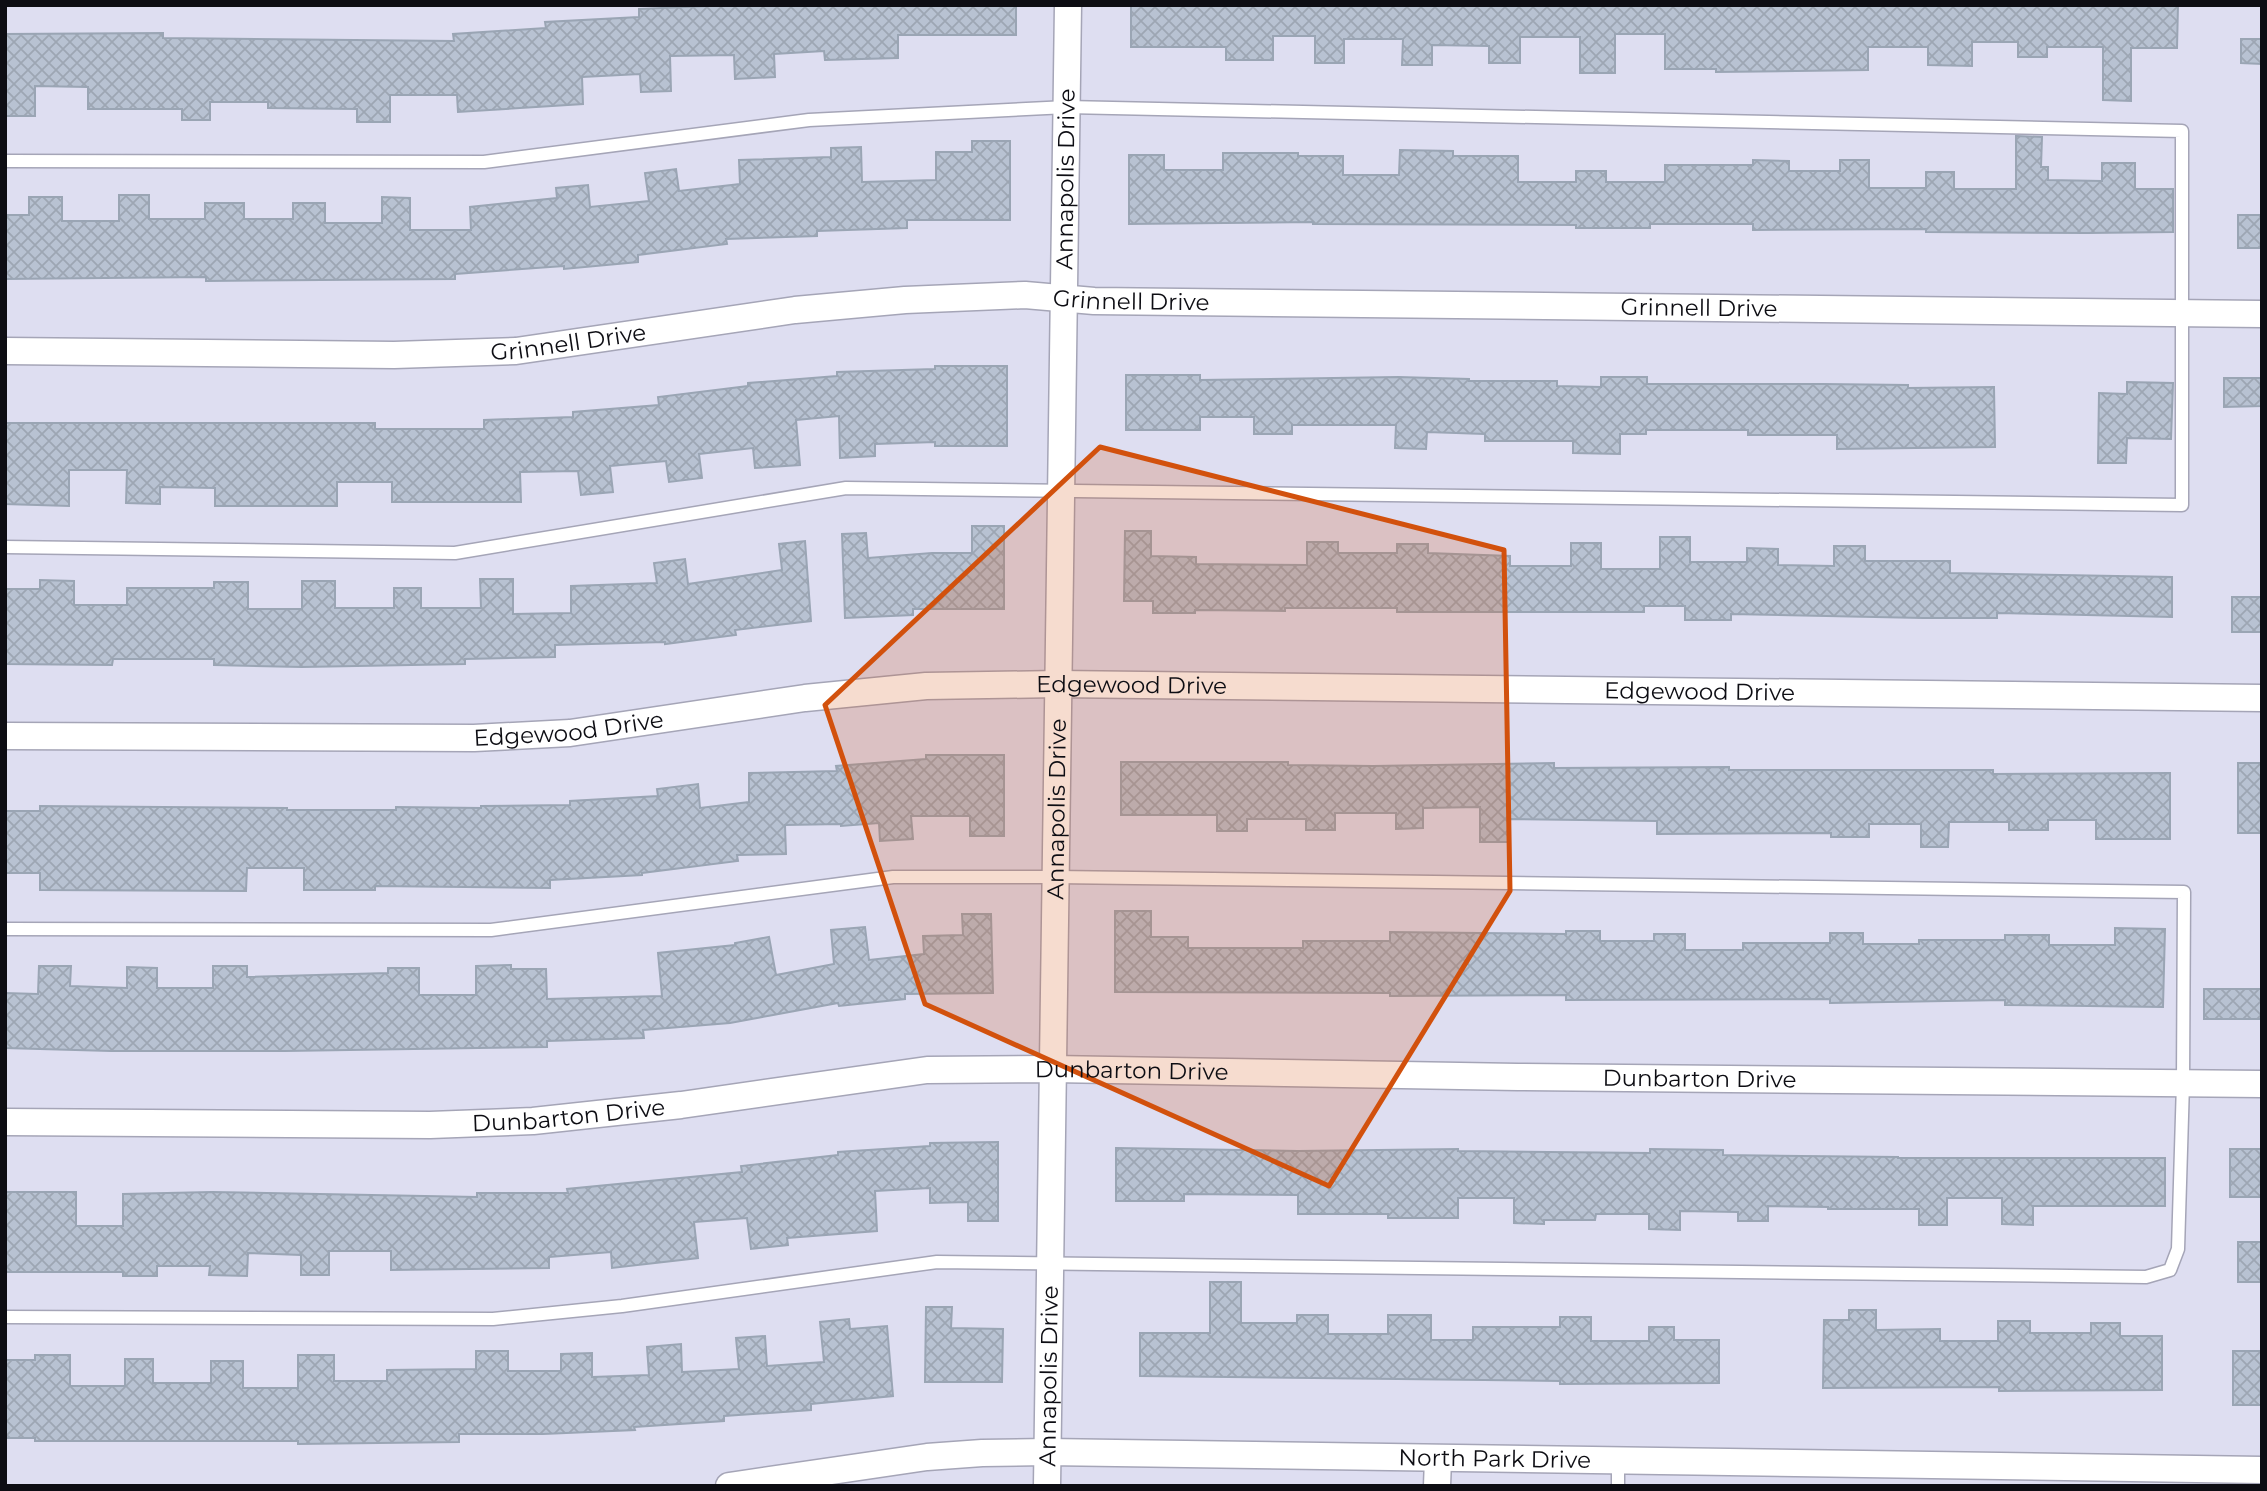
<svg xmlns="http://www.w3.org/2000/svg" width="2267" height="1491" viewBox="0 0 2267 1491" font-family="Montserrat,sans-serif">
  <style>
    .building { fill: url(#building-cross-hatch); stroke: #9aa5b4; stroke-width: 2 }
    .lines { fill: none; stroke-linecap: round; stroke-linejoin: round }
    .lane-casing { stroke: #a5a5b7; stroke-width: 15 }
    .street-casing { stroke: #a5a5b7; stroke-width: 29 }
    .lane { stroke: #fff; stroke-width: 12 }
    .street { stroke: #fff; stroke-width: 26 }
    .marked { fill: #d2510d; fill-opacity: 0.2; stroke: #d2510d; stroke-width: 5; stroke-linejoin: round }
    .labels { text-anchor: middle; stroke-width: 5; stroke-linejoin: round; paint-order: stroke }
    .street-label { font-size: 23px; fill: #0d0d13; stroke: #fff }
  </style>
  <defs>
    <pattern id="building-cross-hatch" width="8" height="8" patternUnits="userSpaceOnUse" patternTransform="scale(1.75)"><rect width="8" height="8" fill="#b8c2d2"/><path d="M0 0l8 8M0 8l8-8" fill="none" stroke="#9da6b3"/></pattern>
  </defs>
  <rect width="100%" height="100%" fill="#dedef1"/>
  <g class="building">
    <path d="M 731,5 L 1016,5 L 1016,35 L 898,35 L 898,58 L 825,60 L 824,51 L 774,54 L 775,77 L 735,79 L 734,55 L 670,56 L 671,91 L 641,92 L 640,74 L 582,77 L 583,104 L 458,112 L 457,95 L 390,95 L 390,122 L 357,122 L 357,109 L 268,108 L 268,102 L 210,102 L 210,120 L 182,120 L 182,109 L 88,109 L 88,87 L 35,86 L 35,116 L 5,116 L 5,34 L 163,33 L 163,38 L 454,41 L 453,34 L 546,28 L 545,22 L 639,17 L 639,9 Z"/>
    <path d="M 1131,5 L 2178,5 L 2177,48 L 2131,48 L 2131,101 L 2103,100 L 2103,47 L 2047,47 L 2047,57 L 2018,57 L 2018,42 L 1972,42 L 1972,66 L 1928,65 L 1928,47 L 1868,47 L 1868,70 L 1716,72 L 1716,69 L 1665,69 L 1665,34 L 1615,34 L 1615,73 L 1580,73 L 1580,37 L 1520,37 L 1520,63 L 1489,63 L 1489,46 L 1432,45 L 1432,65 L 1402,65 L 1403,39 L 1344,39 L 1344,63 L 1315,63 L 1315,36 L 1273,36 L 1273,60 L 1226,60 L 1226,47 L 1131,47 Z"/>
    <path d="M 2241,39 L 2262,39 L 2262,64 L 2241,63 Z"/>
    <path d="M 2016,136 L 2042,137 L 2041,167 L 2048,167 L 2048,180 L 2102,181 L 2102,163 L 2135,163 L 2135,189 L 2173,189 L 2173,232 L 2087,233 L 1926,232 L 1926,229 L 1753,230 L 1753,224 L 1650,224 L 1650,228 L 1576,228 L 1576,225 L 1313,224 L 1313,222 L 1129,224 L 1129,155 L 1164,155 L 1164,170 L 1223,170 L 1223,153 L 1298,153 L 1298,156 L 1343,156 L 1343,175 L 1399,175 L 1400,150 L 1453,151 L 1453,156 L 1518,156 L 1518,182 L 1576,182 L 1576,171 L 1606,171 L 1606,182 L 1665,182 L 1665,165 L 1753,165 L 1753,160 L 1789,161 L 1789,171 L 1840,171 L 1840,160 L 1869,160 L 1869,188 L 1926,188 L 1926,172 L 1954,172 L 1954,189 L 2016,189 Z"/>
    <path d="M 972,141 L 1010,141 L 1010,220 L 907,220 L 907,228 L 817,231 L 817,236 L 726,239 L 727,244 L 638,255 L 638,262 L 564,269 L 564,266 L 455,274 L 455,279 L 206,281 L 206,277 L 5,279 L 5,215 L 29,215 L 29,197 L 62,197 L 62,221 L 119,221 L 119,195 L 149,195 L 149,219 L 205,219 L 205,203 L 244,203 L 244,219 L 293,219 L 293,203 L 325,203 L 325,223 L 382,223 L 382,197 L 410,198 L 410,230 L 471,230 L 470,207 L 557,198 L 556,188 L 588,185 L 590,207 L 649,201 L 645,173 L 676,169 L 679,191 L 740,184 L 739,160 L 831,157 L 831,148 L 861,147 L 862,182 L 936,180 L 936,152 L 972,152 Z"/>
    <rect x="2238" y="215" width="24" height="33"/>
    <path d="M 935,366 L 1007,366 L 1007,446 L 935,446 L 935,442 L 875,444 L 875,456 L 840,458 L 839,416 L 796,420 L 800,465 L 755,468 L 753,448 L 699,454 L 702,478 L 669,482 L 666,461 L 610,466 L 613,492 L 581,495 L 578,471 L 520,472 L 521,502 L 392,502 L 392,482 L 337,482 L 337,506 L 215,506 L 215,488 L 160,487 L 160,504 L 126,503 L 127,470 L 69,470 L 69,506 L 5,504 L 5,423 L 375,423 L 375,429 L 484,429 L 484,420 L 573,417 L 573,412 L 659,405 L 658,397 L 748,386 L 748,383 L 837,376 L 837,372 L 935,369 Z"/>
    <path d="M 1126,375 L 1200,375 L 1200,380 L 1398,377 L 1469,379 L 1469,381 L 1557,381 L 1557,386 L 1601,387 L 1601,377 L 1647,377 L 1647,384 L 1823,384 L 1908,385 L 1908,388 L 1994,387 L 1995,447 L 1837,449 L 1837,435 L 1748,435 L 1748,430 L 1646,430 L 1646,434 L 1620,434 L 1620,454 L 1573,453 L 1573,441 L 1485,441 L 1485,434 L 1427,432 L 1426,449 L 1395,448 L 1396,425 L 1292,425 L 1292,434 L 1254,434 L 1254,417 L 1200,417 L 1200,430 L 1126,430 Z"/>
    <path d="M 2224,378 L 2262,378 L 2262,406 L 2224,407 Z"/>
    <path d="M 2127,382 L 2173,383 L 2171,439 L 2127,438 L 2126,463 L 2098,463 L 2099,393 L 2127,394 Z"/>
    <path d="M 972,526 L 1004,526 L 1004,609 L 913,609 L 913,615 L 845,618 L 842,534 L 866,533 L 868,558 L 932,553 L 972,553 Z"/>
    <path d="M 1125,531 L 1151,531 L 1151,556 L 1196,557 L 1196,564 L 1307,565 L 1307,542 L 1338,542 L 1338,553 L 1397,553 L 1397,544 L 1428,544 L 1428,553 L 1510,556 L 1510,566 L 1571,566 L 1571,543 L 1601,543 L 1601,569 L 1660,569 L 1660,537 L 1690,537 L 1690,562 L 1747,562 L 1747,548 L 1778,549 L 1778,565 L 1834,566 L 1834,546 L 1865,546 L 1865,561 L 1950,561 L 1950,573 L 2172,577 L 2172,617 L 1997,613 L 1997,618 L 1923,618 L 1731,614 L 1731,620 L 1685,620 L 1685,606 L 1644,606 L 1644,612 L 1397,612 L 1397,608 L 1285,608 L 1285,611 L 1195,610 L 1195,613 L 1153,613 L 1153,601 L 1124,601 Z"/>
    <path d="M 805,541 L 811,621 L 735,630 L 736,635 L 665,644 L 665,642 L 555,645 L 555,657 L 465,659 L 465,664 L 302,667 L 214,665 L 214,659 L 113,659 L 112,665 L 5,664 L 5,589 L 40,589 L 40,580 L 74,581 L 74,605 L 127,605 L 127,588 L 214,588 L 214,582 L 248,582 L 248,609 L 302,609 L 302,581 L 335,581 L 335,608 L 394,608 L 394,588 L 421,588 L 421,608 L 481,608 L 480,579 L 513,579 L 513,614 L 571,613 L 571,586 L 657,583 L 654,563 L 685,559 L 688,584 L 782,570 L 779,544 Z"/>
    <rect x="2232" y="597" width="30" height="35"/>
    <path d="M 926,755 L 1004,755 L 1004,836 L 970,836 L 970,816 L 911,816 L 913,839 L 880,841 L 879,823 L 841,826 L 841,824 L 785,825 L 786,854 L 737,855 L 738,861 L 642,873 L 642,875 L 550,880 L 550,888 L 375,886 L 375,890 L 304,890 L 304,868 L 247,868 L 246,891 L 40,890 L 40,873 L 5,873 L 5,811 L 40,811 L 40,806 L 287,808 L 287,810 L 396,810 L 396,807 L 481,808 L 481,806 L 570,805 L 570,801 L 658,796 L 657,789 L 698,784 L 700,808 L 749,802 L 749,773 L 837,771 L 836,766 L 926,759 Z"/>
    <path d="M 1121,762 L 1288,762 L 1288,765 L 1373,766 L 1554,763 L 1554,768 L 1729,767 L 1729,770 L 1993,770 L 1993,774 L 2170,773 L 2170,839 L 2096,839 L 2096,820 L 2048,820 L 2048,830 L 2009,830 L 2009,822 L 1949,822 L 1948,847 L 1921,847 L 1921,824 L 1869,824 L 1869,837 L 1831,837 L 1831,833 L 1657,834 L 1657,821 L 1509,819 L 1509,842 L 1480,842 L 1480,807 L 1423,808 L 1423,828 L 1396,829 L 1396,813 L 1335,813 L 1335,830 L 1306,830 L 1306,819 L 1247,819 L 1247,831 L 1217,831 L 1217,815 L 1121,815 Z"/>
    <rect x="2238" y="763" width="24" height="70"/>
    <path d="M 1115,911 L 1151,911 L 1151,937 L 1188,937 L 1188,948 L 1303,948 L 1303,941 L 1390,941 L 1390,932 L 1566,934 L 1566,931 L 1600,931 L 1600,941 L 1654,941 L 1654,934 L 1685,934 L 1685,950 L 1743,950 L 1743,943 L 1830,943 L 1830,933 L 1863,933 L 1863,944 L 1919,944 L 1919,940 L 2005,940 L 2005,935 L 2049,935 L 2049,945 L 2115,945 L 2115,928 L 2165,929 L 2163,1007 L 2005,1005 L 2005,1000 L 1830,1003 L 1830,999 L 1566,1000 L 1566,995 L 1390,996 L 1390,993 L 1115,992 Z"/>
    <path d="M 962,914 L 991,914 L 993,993 L 905,994 L 905,999 L 839,1006 L 838,1003 L 730,1023 L 643,1030 L 644,1038 L 547,1041 L 547,1047 L 285,1051 L 111,1051 L 5,1048 L 5,993 L 38,994 L 39,966 L 71,966 L 70,986 L 127,988 L 127,967 L 157,968 L 157,988 L 213,988 L 213,966 L 247,966 L 247,977 L 388,973 L 388,968 L 419,968 L 419,995 L 476,995 L 476,966 L 511,965 L 511,969 L 546,969 L 547,999 L 662,996 L 658,953 L 735,945 L 735,943 L 769,937 L 776,975 L 834,964 L 831,930 L 865,927 L 869,960 L 924,954 L 923,936 L 963,935 Z"/>
    <rect x="2204" y="989" width="58" height="30"/>
    <path d="M 998,1142 L 998,1221 L 968,1221 L 968,1202 L 930,1203 L 930,1188 L 875,1191 L 877,1231 L 787,1238 L 788,1245 L 751,1249 L 747,1218 L 694,1222 L 698,1258 L 612,1268 L 611,1252 L 549,1257 L 549,1268 L 391,1270 L 391,1251 L 329,1251 L 329,1275 L 301,1275 L 301,1255 L 248,1253 L 247,1276 L 209,1275 L 210,1266 L 157,1266 L 157,1276 L 123,1276 L 123,1272 L 5,1272 L 5,1192 L 76,1192 L 76,1226 L 123,1226 L 123,1194 L 212,1192 L 477,1197 L 477,1193 L 568,1193 L 567,1189 L 742,1172 L 741,1166 L 838,1155 L 838,1152 L 930,1146 L 930,1143 Z"/>
    <path d="M 1116,1148 L 1298,1151 L 1458,1149 L 1458,1151 L 1650,1153 L 1650,1149 L 1723,1150 L 1723,1155 L 1898,1157 L 1898,1158 L 2165,1158 L 2165,1206 L 2033,1206 L 2033,1225 L 2002,1224 L 2002,1198 L 1947,1198 L 1947,1225 L 1919,1225 L 1919,1209 L 1828,1209 L 1828,1207 L 1768,1206 L 1768,1221 L 1738,1221 L 1738,1212 L 1680,1211 L 1680,1230 L 1649,1229 L 1649,1214 L 1596,1214 L 1595,1220 L 1544,1220 L 1544,1224 L 1514,1223 L 1514,1198 L 1458,1198 L 1458,1218 L 1388,1218 L 1388,1214 L 1298,1214 L 1298,1195 L 1184,1194 L 1184,1201 L 1116,1201 Z"/>
    <rect x="2230" y="1149" width="32" height="48"/>
    <rect x="2238" y="1242" width="24" height="40"/>
    <path d="M 1210,1282 L 1241,1282 L 1241,1323 L 1297,1323 L 1297,1315 L 1328,1315 L 1328,1334 L 1388,1334 L 1388,1315 L 1431,1315 L 1431,1340 L 1473,1340 L 1473,1327 L 1560,1327 L 1560,1317 L 1591,1317 L 1591,1341 L 1649,1341 L 1649,1327 L 1674,1327 L 1674,1340 L 1719,1340 L 1719,1383 L 1560,1384 L 1560,1381 L 1140,1376 L 1140,1333 L 1210,1333 Z"/>
    <path d="M 926,1307 L 952,1307 L 951,1328 L 1003,1329 L 1002,1382 L 925,1382 Z"/>
    <path d="M 1849,1310 L 1876,1310 L 1876,1330 L 1940,1329 L 1940,1341 L 1998,1341 L 1998,1321 L 2030,1321 L 2030,1333 L 2091,1333 L 2091,1323 L 2120,1323 L 2120,1336 L 2162,1336 L 2162,1390 L 1999,1391 L 1999,1387 L 1823,1388 L 1824,1320 L 1849,1320 Z"/>
    <path d="M 849,1319 L 850,1329 L 887,1326 L 893,1396 L 811,1404 L 811,1410 L 724,1416 L 724,1421 L 634,1427 L 635,1430 L 543,1434 L 459,1434 L 459,1442 L 298,1444 L 298,1441 L 35,1441 L 35,1438 L 5,1438 L 5,1360 L 35,1360 L 35,1355 L 70,1355 L 70,1386 L 125,1386 L 125,1359 L 153,1359 L 153,1383 L 211,1383 L 211,1361 L 243,1361 L 243,1388 L 298,1388 L 298,1355 L 334,1355 L 334,1381 L 387,1381 L 387,1370 L 476,1369 L 476,1351 L 508,1351 L 508,1371 L 561,1371 L 561,1354 L 592,1353 L 592,1377 L 649,1375 L 647,1347 L 681,1344 L 682,1372 L 739,1369 L 736,1338 L 765,1336 L 767,1366 L 824,1362 L 820,1322 Z"/>
    <rect x="2233" y="1351" width="29" height="54"/>
  </g>
  <g class="lines">
    <defs>
      <g id="lane">
        <path d="M 5,161 L 484,162 L 809,120 L 1067,107 L 2182,131 L 2182,505 L 846,488 L 455,553 L 5,547"/>
        <path d="M 5,929 L 491,930 L 893,877 L 1056,877 L 2184,892 L 2183,1083 L 2178,1249 L 2170,1270 L 2146,1277 L 937,1262 L 622,1306 L 493,1319 L 5,1317"/>
        <path d="M 1618,1486 L 1618,1461"/>
      </g>
      <g id="street">
        <path id="s1" d="M 5,351 L 394,355 L 516,351 L 795,310 L 905,300 L 1025,295 L 1094,301 L 2262,314"/>
        <path id="s2" d="M 5,736 L 474,738 L 570,733 L 805,698 L 926,686 L 1058,684 L 2262,698"/>
        <path id="s3" d="M 5,1122 L 430,1125 L 533,1121 L 681,1105 L 927,1070 L 1053,1069 L 1518,1077 L 2262,1084"/>
        <path id="s4" d="M 729,1486 L 927,1457 L 982,1453 L 1047,1452 L 2262,1470"/>
        <path id="s5" d="M 1047,1486 L 1068,5"/>
        <path d="M 1437,1486 L 1438,1459"/>
      </g>
    </defs>
    <use href="#lane" class="lane-casing"/>
    <use href="#street" class="street-casing"/>
    <use href="#lane" class="lane"/>
    <use href="#street" class="street"/>
  </g>
  <path class="marked" d="M 1100,447 L 1504,550 L 1510,891 L 1329,1186 L 925,1004 L 825,705 Z"/>
  <g class="labels">
    <g class="street-label">
      <text dy="8" stroke="none"><textPath href="#s5" startOffset="1307">Annapolis Drive</textPath></text>
      <text dy="8" stroke="none"><textPath href="#s1" startOffset="1130">Grinnell Drive</textPath></text>
      <text dy="8" stroke="none"><textPath href="#s1" startOffset="1698">Grinnell Drive</textPath></text>
      <text dy="8" stroke="none"><textPath href="#s1" startOffset="564">Grinnell Drive</textPath></text>
      <text dy="8" stroke="none"><textPath href="#s2" startOffset="1130">Edgewood Drive</textPath></text>
      <text dy="8" stroke="none"><textPath href="#s2" startOffset="1698">Edgewood Drive</textPath></text>
      <text dy="8" stroke="none"><textPath href="#s2" startOffset="564">Edgewood Drive</textPath></text>
      <text dy="8" stroke="none"><textPath href="#s5" startOffset="677">Annapolis Drive</textPath></text>
      <text dy="8" stroke="none"><textPath href="#s3" startOffset="1130">Dunbarton Drive</textPath></text>
      <text dy="8" stroke="none"><textPath href="#s3" startOffset="1698">Dunbarton Drive</textPath></text>
      <text dy="8" stroke="none"><textPath href="#s3" startOffset="564">Dunbarton Drive</textPath></text>
      <text dy="8" stroke="none"><textPath href="#s5" startOffset="110">Annapolis Drive</textPath></text>
      <text dy="8" stroke="none"><textPath href="#s4" startOffset="768">North Park Drive</textPath></text>
    </g>
  </g>
  <rect width="2267" height="1491" fill="none" stroke="#0d0d13" stroke-width="14"/>
</svg>
